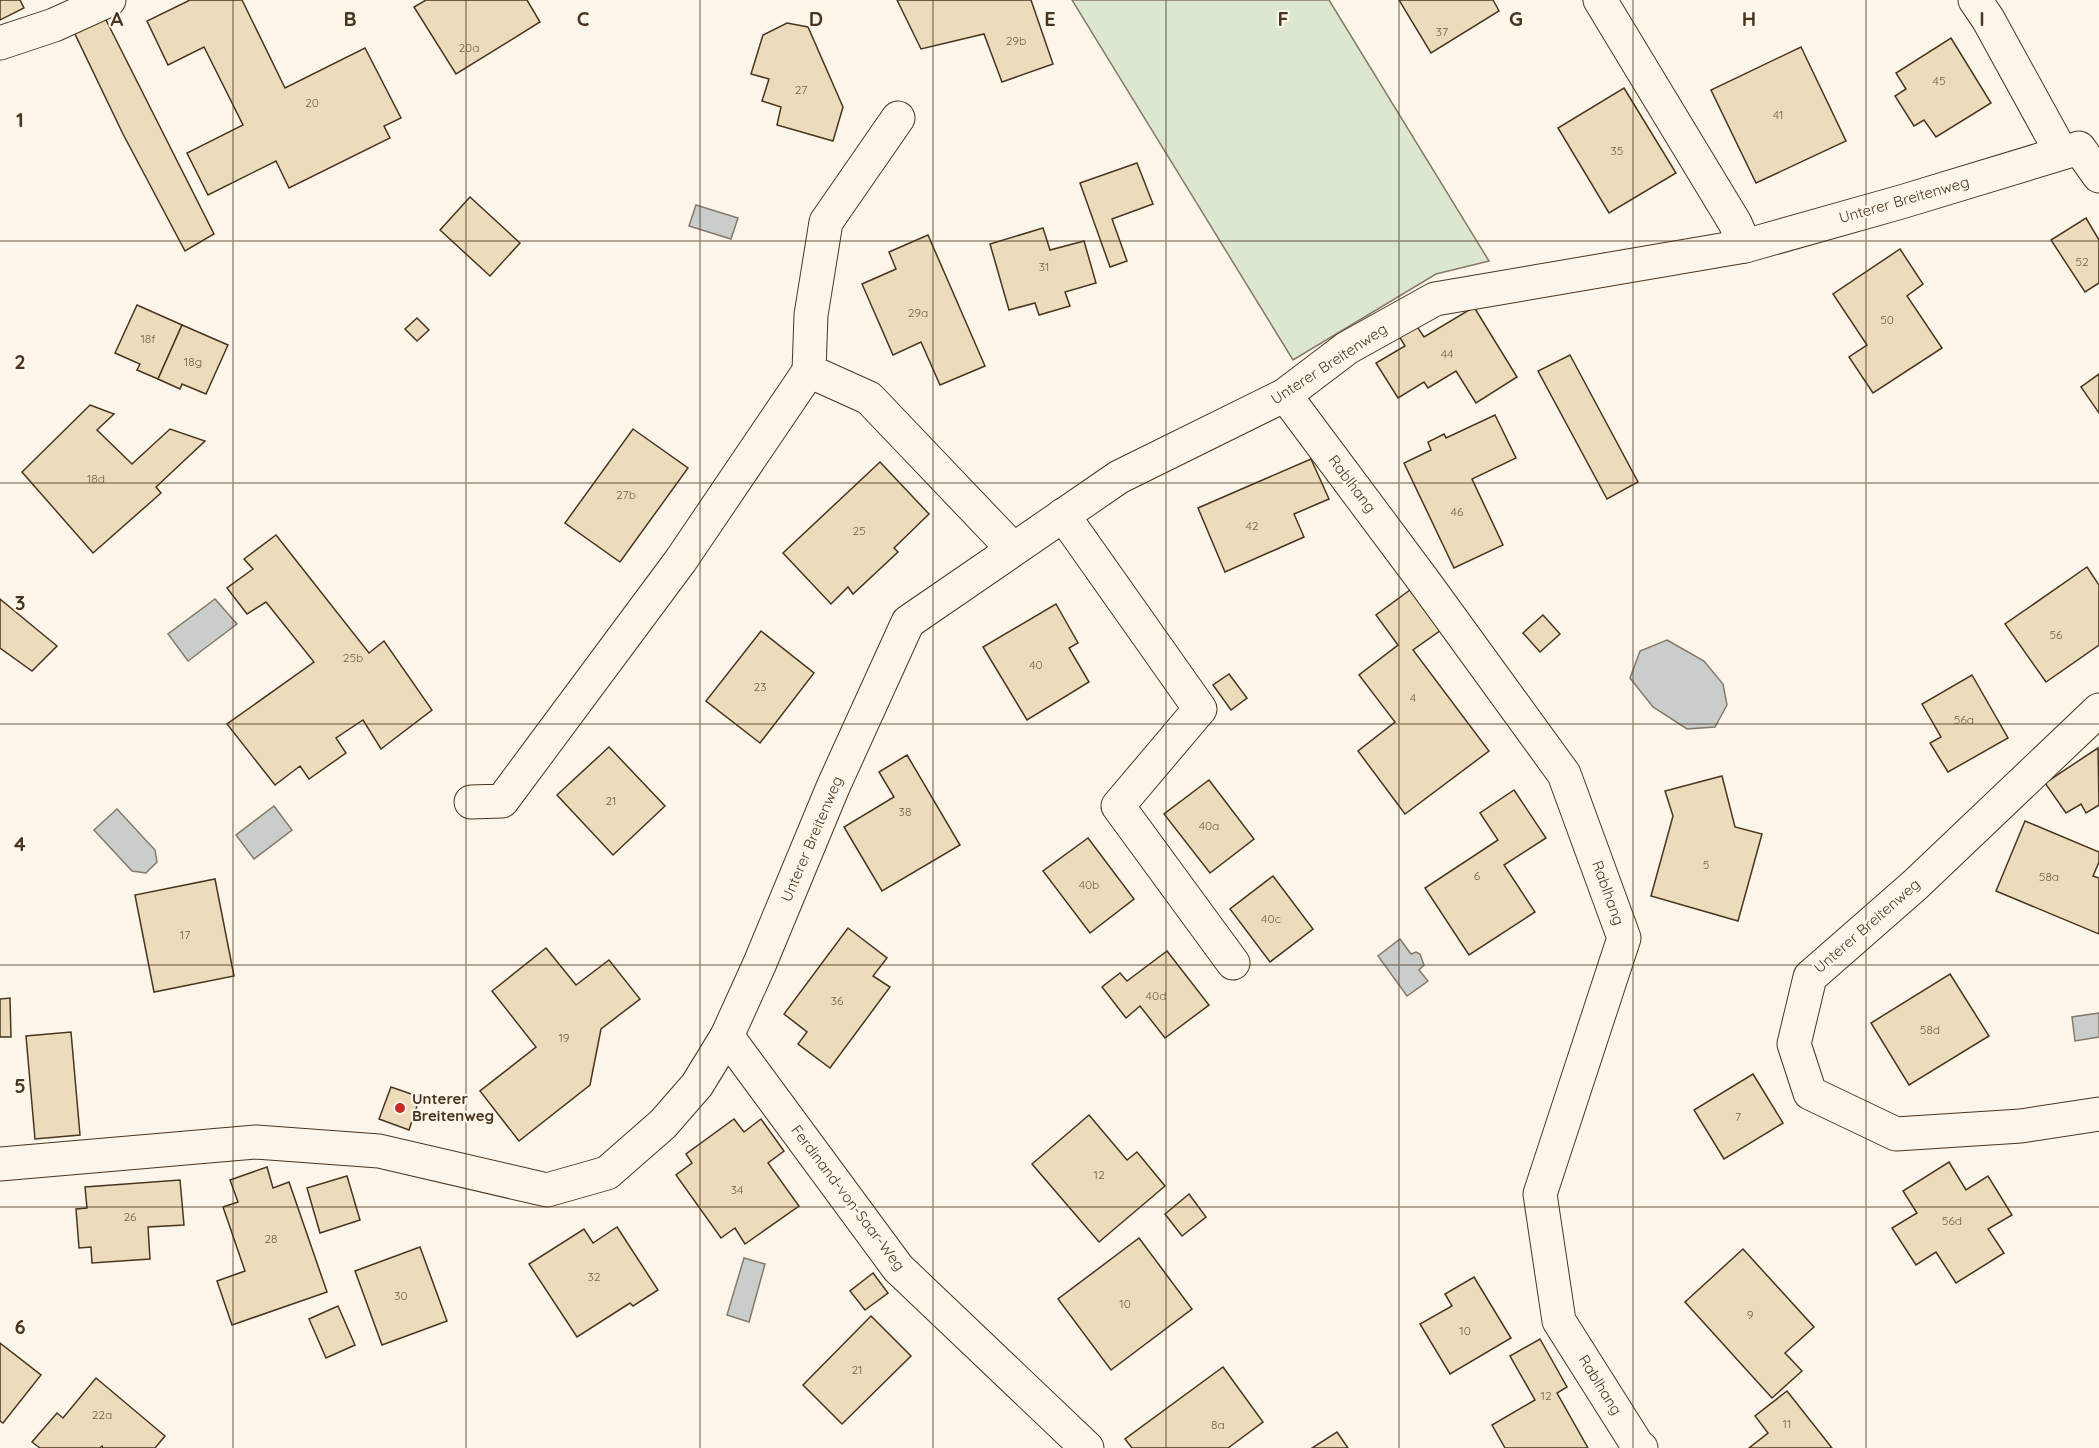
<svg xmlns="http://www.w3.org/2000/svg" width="2099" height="1448" viewBox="0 0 2099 1448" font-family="Quicksand,sans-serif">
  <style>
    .green { fill: #dce7d0; stroke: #887966; stroke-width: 1.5 }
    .water { fill: #c9cecd; stroke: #887966; stroke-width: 1.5 }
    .building { fill: #ecdcbc; stroke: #4a3520; stroke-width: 1.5 }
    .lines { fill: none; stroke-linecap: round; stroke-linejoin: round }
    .minor-casing { stroke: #4a3520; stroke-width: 35 }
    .minor { stroke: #fbf6e9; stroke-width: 33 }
    .grid { fill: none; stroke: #4a3520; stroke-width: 1.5; stroke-opacity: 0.55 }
    .poi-dot { fill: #c62828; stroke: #fbf6e9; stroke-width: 2 }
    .labels { text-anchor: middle; stroke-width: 4.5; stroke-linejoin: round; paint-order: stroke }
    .number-label { font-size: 12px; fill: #725f47 }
    .street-label { font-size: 15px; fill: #4a3520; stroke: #fbf6e9 }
    .poi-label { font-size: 15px; font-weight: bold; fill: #4a3520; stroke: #fbf6e9; text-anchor: start }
    .grid-label { font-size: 20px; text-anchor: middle; font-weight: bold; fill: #4a3520; stroke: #fbf6e9; stroke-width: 4.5; stroke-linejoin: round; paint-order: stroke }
  </style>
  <rect width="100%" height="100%" fill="#fbf6e9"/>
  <path class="green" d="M 1072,0 L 1329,0 L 1489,261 L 1436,274 L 1293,360 Z"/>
  <g class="water">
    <path d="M 696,205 L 738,218 L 731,239 L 689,226 Z"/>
    <path d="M 215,599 L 237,624 L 188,661 L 168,634 Z"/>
    <path d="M 1667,640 L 1704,661 L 1723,684 L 1727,705 L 1715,727 L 1687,729 L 1653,707 L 1630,678 L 1640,651 Z"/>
    <path d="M 274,806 L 292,830 L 254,859 L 236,835 Z"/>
    <path d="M 117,809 L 155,850 L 157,862 L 146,873 L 132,871 L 94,830 Z"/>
    <path d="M 1400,939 L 1411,954 L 1416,952 L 1420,954 L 1424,965 L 1419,970 L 1428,981 L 1407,996 L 1378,956 Z"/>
    <path d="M 2099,1013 L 2099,1037 L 2075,1041 L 2072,1017 Z"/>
    <path d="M 744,1258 L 765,1264 L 749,1322 L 727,1315 Z"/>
  </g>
  <g class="building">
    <path d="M 0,0 L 20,0 L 24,8 L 0,20 Z"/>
    <path d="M 190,0 L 242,0 L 285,88 L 365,48 L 401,118 L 384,126 L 390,138 L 289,188 L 276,161 L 208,195 L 187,153 L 243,125 L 204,47 L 168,65 L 147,21 Z"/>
    <path d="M 426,0 L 527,0 L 540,22 L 456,74 L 414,7 Z"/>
    <path d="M 897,0 L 1031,0 L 1053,64 L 1002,82 L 984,34 L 921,49 Z"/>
    <path d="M 1399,0 L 1493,0 L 1499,11 L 1431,53 Z"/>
    <path d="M 105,18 L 214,234 L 185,251 L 123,134 L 74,32 Z"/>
    <path d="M 787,23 L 808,27 L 843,107 L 833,141 L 777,125 L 781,107 L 762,101 L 769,79 L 751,74 L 763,35 Z"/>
    <path d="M 1951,38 L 1991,103 L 1936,137 L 1924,120 L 1914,126 L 1895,96 L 1906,89 L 1896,73 Z"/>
    <path d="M 1801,47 L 1846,141 L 1756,183 L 1711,90 Z"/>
    <path d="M 1624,88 L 1676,173 L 1609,213 L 1558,128 Z"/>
    <path d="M 1137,163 L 1153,204 L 1112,219 L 1127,261 L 1110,267 L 1080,183 Z"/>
    <path d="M 470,197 L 520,243 L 490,276 L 440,230 Z"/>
    <path d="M 2086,218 L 2099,240 L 2099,283 L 2085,292 L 2051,240 Z"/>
    <path d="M 1043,228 L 1050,250 L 1084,241 L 1096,283 L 1065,292 L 1070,306 L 1039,315 L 1035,303 L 1009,310 L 990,244 Z"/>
    <path d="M 928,235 L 985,366 L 940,385 L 921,342 L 893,355 L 862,284 L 896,269 L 889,252 Z"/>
    <path d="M 1900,249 L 1923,284 L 1907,296 L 1942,348 L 1873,393 L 1849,357 L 1867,345 L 1833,294 Z"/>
    <path d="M 137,305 L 182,325 L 158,379 L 137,370 L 140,364 L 115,353 Z"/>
    <path d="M 1474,307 L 1517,377 L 1476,403 L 1456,371 L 1428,388 L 1424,382 L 1398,398 L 1376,363 L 1405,346 L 1399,336 L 1416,325 L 1424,337 Z"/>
    <path d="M 417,318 L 429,330 L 417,341 L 405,329 Z"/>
    <path d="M 182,325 L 228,345 L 206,394 L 182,384 L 180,389 L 158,379 Z"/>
    <path d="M 1570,355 L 1638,482 L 1607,499 L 1538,371 Z"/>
    <path d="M 2099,374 L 2099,413 L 2081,387 Z"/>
    <path d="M 90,405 L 114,414 L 97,430 L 132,464 L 170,429 L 205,441 L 156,487 L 161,493 L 93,553 L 22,472 Z"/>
    <path d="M 1495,415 L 1516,458 L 1472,479 L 1503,545 L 1454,568 L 1404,463 L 1431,450 L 1428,442 L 1444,434 L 1446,438 Z"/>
    <path d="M 633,429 L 688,468 L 620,562 L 565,523 Z"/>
    <path d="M 1311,459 L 1329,499 L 1294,514 L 1304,537 L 1225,572 L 1198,508 Z"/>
    <path d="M 880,462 L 929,514 L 894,548 L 898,552 L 853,594 L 848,587 L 831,604 L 783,553 Z"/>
    <path d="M 276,535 L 369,653 L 384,641 L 432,710 L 381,749 L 363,720 L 336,738 L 346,753 L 309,779 L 300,766 L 275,785 L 227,724 L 314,662 L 266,602 L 247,614 L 227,588 L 253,569 L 244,559 Z"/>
    <path d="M 2087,567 L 2099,585 L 2099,645 L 2046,682 L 2005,624 Z"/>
    <path d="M 1410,590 L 1441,630 L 1413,650 L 1489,751 L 1405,814 L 1358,751 L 1395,722 L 1359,675 L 1398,645 L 1376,615 Z"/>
    <path d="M 0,599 L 57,646 L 32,671 L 0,648 Z"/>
    <path d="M 1056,604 L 1078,643 L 1069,648 L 1089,682 L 1027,720 L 983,647 Z"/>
    <path d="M 1543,615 L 1560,634 L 1540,652 L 1523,633 Z"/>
    <path d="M 761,631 L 814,673 L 760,743 L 706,701 Z"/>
    <path d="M 1229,674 L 1247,698 L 1231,710 L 1213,685 Z"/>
    <path d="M 1972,675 L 2008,738 L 1948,772 L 1930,743 L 1941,737 L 1922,704 Z"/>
    <path d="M 609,747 L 665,806 L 613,855 L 557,795 Z"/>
    <path d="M 2098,748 L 2099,805 L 2086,813 L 2081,804 L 2066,813 L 2045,783 Z"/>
    <path d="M 907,755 L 960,845 L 882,891 L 844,827 L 894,797 L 879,772 Z"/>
    <path d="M 1722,776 L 1735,827 L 1762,834 L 1738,921 L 1651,896 L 1673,816 L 1665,791 Z"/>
    <path d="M 1209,780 L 1254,839 L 1210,873 L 1164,814 Z"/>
    <path d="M 1514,790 L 1546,838 L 1504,865 L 1535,912 L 1469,955 L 1425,888 L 1498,840 L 1480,813 Z"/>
    <path d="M 2025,821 L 2099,852 L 2099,862 L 2093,876 L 2099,878 L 2099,934 L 1996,891 Z"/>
    <path d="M 1088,838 L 1134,899 L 1090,933 L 1043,871 Z"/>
    <path d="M 1273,876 L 1313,929 L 1270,962 L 1230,909 Z"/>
    <path d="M 215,879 L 234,976 L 154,992 L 135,895 Z"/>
    <path d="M 848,928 L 887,958 L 873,976 L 890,987 L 830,1068 L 798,1044 L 807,1032 L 784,1014 Z"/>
    <path d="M 546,948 L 576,985 L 609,960 L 640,999 L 601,1029 L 590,1085 L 519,1141 L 480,1091 L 536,1047 L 492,991 Z"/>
    <path d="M 1167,951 L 1209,1005 L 1165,1038 L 1140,1006 L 1126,1018 L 1102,987 L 1120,973 L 1127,981 Z"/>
    <path d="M 1950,974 L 1989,1036 L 1909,1085 L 1871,1023 Z"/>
    <path d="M 10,998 L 11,1037 L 0,1037 L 0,999 Z"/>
    <path d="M 71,1032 L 80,1135 L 35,1139 L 26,1036 Z"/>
    <path d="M 1753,1074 L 1783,1123 L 1724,1159 L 1694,1110 Z"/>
    <path d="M 391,1087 L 420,1097 L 409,1130 L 379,1119 Z"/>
    <path d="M 1089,1115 L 1127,1160 L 1137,1152 L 1165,1186 L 1099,1242 L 1032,1164 Z"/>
    <path d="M 734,1119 L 744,1132 L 761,1119 L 784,1151 L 768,1163 L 799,1206 L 745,1244 L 735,1228 L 721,1238 L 676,1175 L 692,1163 L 686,1154 Z"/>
    <path d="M 1949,1162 L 1966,1190 L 1988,1176 L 2012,1215 L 1988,1229 L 2004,1253 L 1956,1283 L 1936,1252 L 1916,1265 L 1892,1228 L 1917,1213 L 1903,1191 Z"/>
    <path d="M 267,1167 L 273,1188 L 289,1182 L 327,1292 L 232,1325 L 217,1281 L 245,1271 L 223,1207 L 238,1202 L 230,1180 Z"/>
    <path d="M 347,1176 L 360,1220 L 320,1233 L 307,1188 Z"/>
    <path d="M 180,1180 L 184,1225 L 148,1227 L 150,1259 L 92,1263 L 91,1247 L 79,1248 L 76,1209 L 87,1208 L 85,1187 Z"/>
    <path d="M 1189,1194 L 1206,1217 L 1182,1236 L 1165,1214 Z"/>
    <path d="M 617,1227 L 658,1290 L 633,1306 L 630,1303 L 577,1337 L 529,1264 L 584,1229 L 593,1243 Z"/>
    <path d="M 1139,1238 L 1192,1309 L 1111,1370 L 1058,1299 Z"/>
    <path d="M 420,1247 L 447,1321 L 382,1345 L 355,1271 Z"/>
    <path d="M 1743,1249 L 1814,1327 L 1785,1353 L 1802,1371 L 1772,1398 L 1685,1302 Z"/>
    <path d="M 873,1273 L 888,1293 L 865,1310 L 850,1291 Z"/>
    <path d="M 1474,1277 L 1511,1338 L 1450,1374 L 1420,1324 L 1452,1306 L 1445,1294 Z"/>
    <path d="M 338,1306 L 355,1345 L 326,1358 L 309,1319 Z"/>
    <path d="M 871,1316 L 911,1356 L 842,1424 L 803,1385 Z"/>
    <path d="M 1540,1339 L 1567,1387 L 1557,1393 L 1588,1448 L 1505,1448 L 1492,1425 L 1535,1400 L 1510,1356 Z"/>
    <path d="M 0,1343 L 41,1375 L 3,1423 L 0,1421 Z"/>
    <path d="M 1223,1367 L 1263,1422 L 1228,1448 L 1132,1448 L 1125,1439 Z"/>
    <path d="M 96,1378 L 165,1436 L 155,1448 L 103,1448 L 102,1446 L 100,1448 L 40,1448 L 32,1442 L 57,1413 L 63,1418 Z"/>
    <path d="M 1787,1391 L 1832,1448 L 1749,1448 L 1768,1433 L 1755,1416 Z"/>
    <path d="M 1337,1432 L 1348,1448 L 1312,1448 Z"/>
  </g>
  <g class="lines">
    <defs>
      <g id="minor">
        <path d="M 1600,0 L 1735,223 L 1745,246"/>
        <path d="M 1975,0 L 1988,19 L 2061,152"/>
        <path d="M 0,43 L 54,25 L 109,0"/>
        <path d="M 898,118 L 826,222 L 811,315 L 809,371 L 869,398 L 1013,549"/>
        <path d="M 1285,395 L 1423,580 L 1564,774 L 1624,938 L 1540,1194 L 1559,1321 L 1638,1446 L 1641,1448"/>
        <path d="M 1063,515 L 1200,709 L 1118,806 L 1233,963"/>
        <path d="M 2099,710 L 1915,885 L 1810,977 L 1794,1044 L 1810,1093 L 1896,1134 L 2021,1126 L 2099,1114"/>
        <path d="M 471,802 L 502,801 L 681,560 L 809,371"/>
        <path d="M 727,1036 L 898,1268 L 1087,1448"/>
        <path d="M 0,1164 L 256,1142 L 379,1151 L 547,1190 L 607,1173 L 663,1124 L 697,1085 L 727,1036 L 760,963 L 833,787 L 908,622 L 1119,477 L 1285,395 L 1347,348 L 1435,299 L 1745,246 L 1901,202 L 2079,148 L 2099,176"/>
      </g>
    </defs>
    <use href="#minor" class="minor-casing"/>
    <use href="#minor" class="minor"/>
  </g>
  <path class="grid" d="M 233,0 L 233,1448M 466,0 L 466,1448M 700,0 L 700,1448M 933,0 L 933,1448M 1166,0 L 1166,1448M 1399,0 L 1399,1448M 1633,0 L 1633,1448M 1866,0 L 1866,1448M 0,241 L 2099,241M 0,483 L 2099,483M 0,724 L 2099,724M 0,965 L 2099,965M 0,1207 L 2099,1207"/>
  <circle class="poi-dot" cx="400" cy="1108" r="6"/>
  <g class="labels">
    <g class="number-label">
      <text x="1442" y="36">37</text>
      <text x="1016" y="45">29b</text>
      <text x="469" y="52">20a</text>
      <text x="1939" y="85">45</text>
      <text x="801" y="94">27</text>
      <text x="312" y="107">20</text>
      <text x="1778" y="119">41</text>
      <text x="1617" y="155">35</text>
      <text x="2082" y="266">52</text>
      <text x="1044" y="271">31</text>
      <text x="918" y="317">29a</text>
      <text x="1887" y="324">50</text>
      <text x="148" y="343">18f</text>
      <text x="1447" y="358">44</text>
      <text x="193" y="366">18g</text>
      <text x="96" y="483">18d</text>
      <text x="626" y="499">27b</text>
      <text x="1457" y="516">46</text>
      <text x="1252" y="530">42</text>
      <text x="859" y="535">25</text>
      <text x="2056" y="639">56</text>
      <text x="353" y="662">25b</text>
      <text x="1036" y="669">40</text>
      <text x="760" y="691">23</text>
      <text x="1413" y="702">4</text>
      <text x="1964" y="724">56a</text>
      <text x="611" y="805">21</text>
      <text x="905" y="816">38</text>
      <text x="1209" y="830">40a</text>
      <text x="1706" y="869">5</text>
      <text x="1477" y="880">6</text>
      <text x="2049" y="881">58a</text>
      <text x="1089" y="889">40b</text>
      <text x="1271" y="923">40c</text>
      <text x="185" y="939">17</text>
      <text x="1156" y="1000">40d</text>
      <text x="837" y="1005">36</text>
      <text x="1930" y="1034">58d</text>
      <text x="564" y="1042">19</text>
      <text x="1738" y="1121">7</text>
      <text x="1099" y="1179">12</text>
      <text x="737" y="1194">34</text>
      <text x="130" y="1221">26</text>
      <text x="1952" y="1225">56d</text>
      <text x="271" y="1243">28</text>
      <text x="594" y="1281">32</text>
      <text x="401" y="1300">30</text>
      <text x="1125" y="1308">10</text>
      <text x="1750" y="1319">9</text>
      <text x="1465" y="1335">10</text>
      <text x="857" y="1374">21</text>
      <text x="1546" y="1400">12</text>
      <text x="102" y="1419">22a</text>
      <text x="1787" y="1428">11</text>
      <text x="1218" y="1429">8a</text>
    </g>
    <g class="street-label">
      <text transform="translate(1904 200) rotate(-16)" y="5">Unterer Breitenweg</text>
      <text transform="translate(1329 364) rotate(-33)" y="5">Unterer Breitenweg</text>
      <text transform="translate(1352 484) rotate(53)" y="5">Rablhang</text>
      <text transform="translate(812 839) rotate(-67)" y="5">Unterer Breitenweg</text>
      <text transform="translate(1608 893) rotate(70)" y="5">Rablhang</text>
      <text transform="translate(1867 926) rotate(-41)" y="5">Unterer Breitenweg</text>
      <text transform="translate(848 1198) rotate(53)" y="5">Ferdinand-von-Saar-Weg</text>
      <text transform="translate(1600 1385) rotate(58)" y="5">Rablhang</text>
    </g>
    <g class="poi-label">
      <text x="412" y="1104">Unterer<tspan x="412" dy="17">Breitenweg</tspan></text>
    </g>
  </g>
  <g class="grid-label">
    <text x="117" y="26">A</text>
    <text x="350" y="26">B</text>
    <text x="583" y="26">C</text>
    <text x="816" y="26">D</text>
    <text x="1050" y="26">E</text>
    <text x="1283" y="26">F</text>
    <text x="1516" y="26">G</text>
    <text x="1749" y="26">H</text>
    <text x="1982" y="26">I</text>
    <text x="20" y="127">1</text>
    <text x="20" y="369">2</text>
    <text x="20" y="610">3</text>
    <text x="20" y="851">4</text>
    <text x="20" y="1093">5</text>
    <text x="20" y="1334">6</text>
  </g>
</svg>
